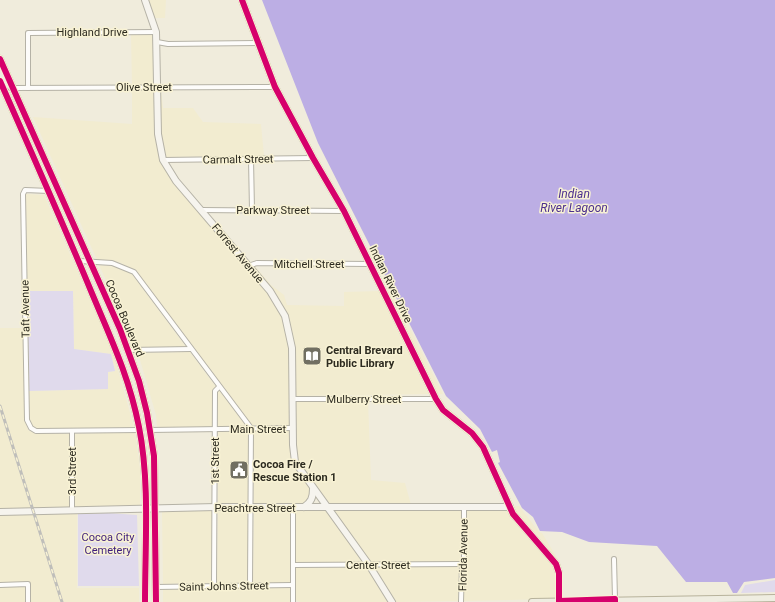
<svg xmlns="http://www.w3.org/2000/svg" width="775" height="602" viewBox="0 0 775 602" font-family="Roboto,sans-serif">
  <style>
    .built { fill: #f2ecd0 }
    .green { fill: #e0daec }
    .water { fill: #bcaee4 }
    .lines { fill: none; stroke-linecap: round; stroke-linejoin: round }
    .street-casing { stroke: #b5b2a6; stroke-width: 6 }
    .secondary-casing { stroke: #b5b2a6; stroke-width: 8 }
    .primary-casing { stroke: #b7b29b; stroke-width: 8 }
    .street { stroke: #fdfcfa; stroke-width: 4 }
    .secondary { stroke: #f6f4ee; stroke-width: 6 }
    .primary { stroke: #efede1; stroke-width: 6 }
    .rail-casing { stroke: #bfbeba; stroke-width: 3 }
    .rail { stroke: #f8f2d4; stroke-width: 1.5; stroke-dasharray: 4.5; stroke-linecap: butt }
    .cycleway-casing { stroke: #f8f2d4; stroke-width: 8 }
    .cycleway { stroke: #d6006c; stroke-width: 6 }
    .labels { text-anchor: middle; stroke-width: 3; stroke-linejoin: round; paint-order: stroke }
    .street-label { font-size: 11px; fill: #2d2b20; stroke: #f8f2d4 }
    .poi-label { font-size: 11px; font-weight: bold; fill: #2d2b20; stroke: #f8f2d4; text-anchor: start }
    .park-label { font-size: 11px; fill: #3d1c7b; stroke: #f8f2d4 }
    .water-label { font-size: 12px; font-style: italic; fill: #4c2f8e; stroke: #f8f2d4 }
  </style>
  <rect width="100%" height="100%" fill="#f0ecdc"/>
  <g class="built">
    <path d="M 148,0 L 166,0 L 165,18 L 154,18 Z"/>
    <path d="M 131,34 L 154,34 L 155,85 L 132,85 Z"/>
    <path d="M 132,90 L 155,90 L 157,147 L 168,174 L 268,293 L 283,317 L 290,348 L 291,426 L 252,425 L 136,271 L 119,262 L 97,260 L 33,117 L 132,124 Z"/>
    <path d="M 159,90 L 161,90 L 163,108 L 193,108 L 203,122 L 261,124 L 264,156 L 165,157 L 161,146 Z"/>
    <path d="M 26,194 L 44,195 L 113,352 L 134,427 L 60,429 L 37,429 L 32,426 L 29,419 L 29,391 L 108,389 L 108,372 L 115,371 L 111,354 L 74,349 L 73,291 L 27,291 Z"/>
    <path d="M 99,265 L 118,267 L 132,274 L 186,347 L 137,348 Z"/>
    <path d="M 255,266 L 271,285 L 284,295 L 287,305 L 344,306 L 344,292 L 380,291 L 431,394 L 295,396 L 295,348 L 288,315 L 280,300 L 253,267 Z"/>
    <path d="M 385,291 L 391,291 L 443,394 L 436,394 Z"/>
    <path d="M 0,328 L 23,328 L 25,420 L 28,430 L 36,434 L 70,434 L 70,508 L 0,509 Z"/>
    <path d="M 190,352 L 216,387 L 213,391 L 213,427 L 157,427 L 156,415 L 138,353 Z"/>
    <path d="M 219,390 L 246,426 L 218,427 L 218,392 Z"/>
    <path d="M 295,401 L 368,401 L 371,480 L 405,483 L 411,505 L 328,505 L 297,461 Z"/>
    <path d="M 249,431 L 249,505 L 218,505 L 218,432 Z"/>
    <path d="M 253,431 L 291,431 L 293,462 L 311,490 L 311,496 L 308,502 L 302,505 L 254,505 Z"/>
    <path d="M 135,432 L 140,469 L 140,506 L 74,508 L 74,434 Z"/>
    <path d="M 512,506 L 519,506 L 539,532 L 542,533 L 559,561 L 559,565 Z"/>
    <path d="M 466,509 L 508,509 L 556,569 L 557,599 L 463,601 L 464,565 L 466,558 Z"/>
    <path d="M 214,510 L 212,583 L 163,584 L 162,511 Z"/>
    <path d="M 218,510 L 249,510 L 248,583 L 217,583 Z"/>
    <path d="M 254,510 L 291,510 L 291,583 L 253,583 Z"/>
    <path d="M 295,510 L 326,510 L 364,562 L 296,563 Z"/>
    <path d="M 332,510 L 461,510 L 460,562 L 370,562 Z"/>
    <path d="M 77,513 L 77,588 L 139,588 L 139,602 L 30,602 L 30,582 L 0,582 L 0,515 Z"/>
    <path d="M 368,567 L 389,602 L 300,602 L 296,600 L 296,568 Z"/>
    <path d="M 373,567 L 460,567 L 458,601 L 394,602 Z"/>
    <rect x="0" y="587" width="26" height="15"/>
    <path d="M 291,588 L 290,602 L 163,602 L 163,589 Z"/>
  </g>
  <g class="green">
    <path d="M 27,291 L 73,291 L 74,349 L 111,354 L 115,371 L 108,372 L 108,389 L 29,391 Z"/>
    <path d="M 108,513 L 137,515 L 139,586 L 78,586 L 78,514 Z"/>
    <path d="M 775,580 L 775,592 L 741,593 L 745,585 Z"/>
  </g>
  <path class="water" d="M 262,0 L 775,0 L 775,578 L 744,582 L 737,593 L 733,593 L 727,582 L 686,582 L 657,546 L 589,542 L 562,532 L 540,531 L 533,517 L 522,508 L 498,463 L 500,462 L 497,450 L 492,452 L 480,429 L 446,396 L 318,143 Z"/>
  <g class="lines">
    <defs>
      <g id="street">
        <path d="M 157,42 L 168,44 L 258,43"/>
        <path d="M 13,88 L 275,87"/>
        <path d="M 28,88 L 28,33 L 156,32"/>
        <path d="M 251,159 L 252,210"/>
        <path d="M 163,160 L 313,158"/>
        <path d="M 49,191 L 25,190 L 23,194 L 27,420 L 31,428 L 36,431 L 140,430"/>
        <path d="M 201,210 L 344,211"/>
        <path d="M 80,261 L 112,263 L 134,272 L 251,428 L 250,585"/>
        <path d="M 248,266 L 257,263 L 369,264"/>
        <path d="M 129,350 L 191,349"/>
        <path d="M 293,399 L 436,399"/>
        <path d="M 150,430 L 293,428"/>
        <path d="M 72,431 L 72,510"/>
        <path d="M 614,559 L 615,599"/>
        <path d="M 293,565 L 462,564"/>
        <path d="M 0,585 L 28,584 L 28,602"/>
        <path d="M 214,586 L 215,391 L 219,387"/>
        <path d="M 156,587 L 293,585"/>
        <path d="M 293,602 L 293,507"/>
        <path d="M 461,602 L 462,564 L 464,558 L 464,507"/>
      </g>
      <g id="secondary">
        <path d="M 145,0 L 156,32 L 158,134 L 163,160 L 176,181 L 270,291 L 285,316 L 292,348 L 293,445 L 295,462 L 369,565 L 392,602"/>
        <path d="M 242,0 L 275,87 L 313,158 L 344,211 L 436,399 L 443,410 L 472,433 L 483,447 L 513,514 L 556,564 L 559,573 L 559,602"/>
        <path d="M 304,507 C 311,502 313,498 313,489"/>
        <path d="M 0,512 L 216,507 L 510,507"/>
      </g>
      <g id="primary">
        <path d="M 0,59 L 120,329 L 139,381 L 147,413 L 154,456 L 156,602"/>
        <path d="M 0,70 L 5,82 L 11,87"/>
        <path d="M 0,81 C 31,151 62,221 91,291 C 111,339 129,376 139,427 C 150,482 145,546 145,602"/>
        <path d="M 532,602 L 775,598"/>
      </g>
    </defs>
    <use href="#street" class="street-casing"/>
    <use href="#secondary" class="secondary-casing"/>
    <use href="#primary" class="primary-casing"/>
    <use href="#street" class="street"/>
    <use href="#secondary" class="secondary"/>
    <use href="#primary" class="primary"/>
    <defs>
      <path id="rail" d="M 0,406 L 62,602"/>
    </defs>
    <use href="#rail" class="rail-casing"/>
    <use href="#rail" class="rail"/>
    <defs>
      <g id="cycleway">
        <path d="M 242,0 L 275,87 L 313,158 L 344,211 L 436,399 L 443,410 L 472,433 L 483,447 L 513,514 L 556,564 L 559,573 L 559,602"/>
        <path d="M 0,59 L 120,329 L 139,381 L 147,413 L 154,456 L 156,602"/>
        <path d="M 0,81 C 31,151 62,221 91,291 C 111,339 129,376 139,427 C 150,482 145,546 145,602"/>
        <path d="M 559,601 L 615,599 L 615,602"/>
      </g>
    </defs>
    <use href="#cycleway" class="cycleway-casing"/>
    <use href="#cycleway" class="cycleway"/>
  </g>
  <defs>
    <symbol id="library-square" viewBox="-11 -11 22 22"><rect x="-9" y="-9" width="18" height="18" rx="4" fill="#716f62" stroke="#f8f2d4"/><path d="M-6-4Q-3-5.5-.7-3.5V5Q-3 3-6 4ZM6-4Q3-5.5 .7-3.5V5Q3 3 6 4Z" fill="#fff"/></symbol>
    <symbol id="civic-square" viewBox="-11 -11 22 22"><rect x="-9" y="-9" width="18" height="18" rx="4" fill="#716f62" stroke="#f8f2d4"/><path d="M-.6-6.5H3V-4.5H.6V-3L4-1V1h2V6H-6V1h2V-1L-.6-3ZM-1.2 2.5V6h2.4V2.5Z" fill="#fff"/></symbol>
  </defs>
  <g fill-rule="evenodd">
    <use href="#library-square" x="301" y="345" width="22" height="22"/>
    <use href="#civic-square" x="228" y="459" width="22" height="22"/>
  </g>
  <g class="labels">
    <g class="street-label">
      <text x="92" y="36">Highland Drive</text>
      <text x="144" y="91">Olive Street</text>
      <text transform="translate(238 159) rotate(-1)" y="4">Carmalt Street</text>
      <text x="273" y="214">Parkway Street</text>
      <text transform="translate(238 253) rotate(50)" y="4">Forrest Avenue</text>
      <text x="309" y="268">Mitchell Street</text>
      <text transform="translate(391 284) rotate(64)" y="4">Indian River Drive</text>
      <text transform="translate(25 309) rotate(-91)" y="4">Taft Avenue</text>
      <text transform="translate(125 318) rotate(67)" y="4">Cocoa Boulevard</text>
      <text x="364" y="403">Mulberry Street</text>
      <text x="258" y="433">Main Street</text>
      <text transform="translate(215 461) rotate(-90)" y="4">1st Street</text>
      <text transform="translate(72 471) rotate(-90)" y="4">3rd Street</text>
      <text x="255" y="512">Peachtree Street</text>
      <text transform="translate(463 555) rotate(-89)" y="4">Florida Avenue</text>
      <text x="378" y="569">Center Street</text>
      <text transform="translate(224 586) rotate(-1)" y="4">Saint Johns Street</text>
    </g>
    <g class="poi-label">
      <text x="326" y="354">Central Brevard<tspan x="326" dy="13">Public Library</tspan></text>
      <text x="253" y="468">Cocoa Fire /<tspan x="253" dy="13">Rescue Station 1</tspan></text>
    </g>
    <g class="park-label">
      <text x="108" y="541">Cocoa City<tspan x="108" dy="13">Cemetery</tspan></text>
    </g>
    <g class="water-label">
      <text x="574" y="198">Indian<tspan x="574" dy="14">River Lagoon</tspan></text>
    </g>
  </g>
</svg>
